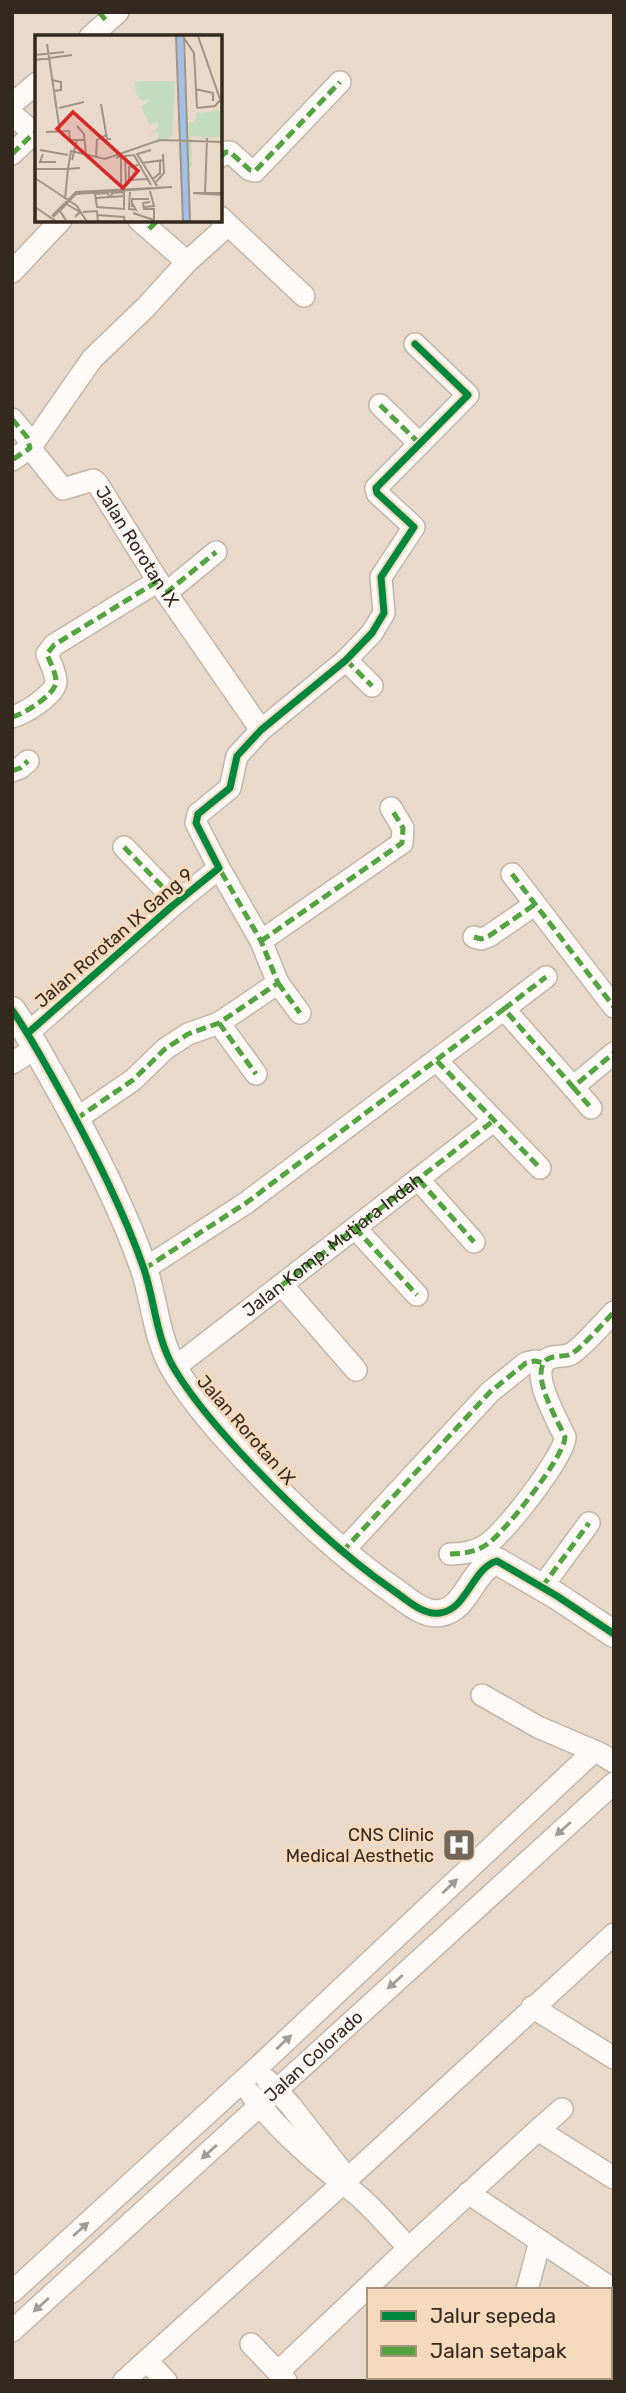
<svg xmlns="http://www.w3.org/2000/svg" width="626" height="2393" viewBox="0 0 626 2393" font-family="Rubik,sans-serif">
  <style>
    .lines { fill: none; stroke-linecap: round; stroke-linejoin: round }
    .minor-casing { stroke: #c2b6aa; stroke-width: 24 }
    .tertiary-casing { stroke: #c2b6aa; stroke-width: 29 }
    .minor { stroke: #fcf9f7; stroke-width: 21 }
    .tertiary { stroke: #fcf9f7; stroke-width: 26 }
    .quiet { stroke: #53a341; stroke-width: 5; stroke-dasharray: 10 5; stroke-linecap: butt }
    .cycleway-casing { stroke: #f5d9bd; stroke-width: 11 }
    .cycleway { stroke: #00873e; stroke-width: 7 }
    .oneway { fill: #a29b96 }
    .labels { text-anchor: middle; stroke-width: 6; stroke-linejoin: round; paint-order: stroke }
    .street-label { font-size: 18px; fill: #34291f; stroke: #f5d9bd }
    .poi-label { font-size: 18px; fill: #34291f; stroke: #f5d9bd; text-anchor: end }
    .inset-road { fill: none; stroke: #a09386; stroke-width: 2 }
    .view { fill: #d62828; fill-opacity: 0.15; stroke: #d62828; stroke-width: 3.5 }
    .inset-edge { fill: none; stroke: #34291f; stroke-width: 3.5 }
  </style>
  <rect width="100%" height="100%" fill="#e8d9ca"/>
  <g class="lines">
    <defs>
      <g id="minor">
        <path d="M 90,37 L 118,12"/>
        <path d="M 12,104 L 37,83"/>
        <path d="M 12,114 L 37,136"/>
        <path d="M 12,154 L 34,133"/>
        <path d="M 220,157 L 226,152 L 230,152 L 250,170 L 255,171 L 340,82"/>
        <path d="M 220,217 L 304,296"/>
        <path id="s1" d="M 139,220 L 187,262 L 146,307 L 92,359 L 30,448 L 63,489 L 93,480 L 97,483 L 158,581 L 261,730"/>
        <path d="M 187,262 L 228,225"/>
        <path d="M 12,272 L 61,220"/>
        <path d="M 380,405 L 420,444"/>
        <path d="M 12,419 L 27,437 L 30,448 L 12,460"/>
        <path d="M 166,593 L 216,552"/>
        <path d="M 346,660 L 372,686"/>
        <path d="M 12,717 C 24,714 55,695 56,682 C 56,672 50,663 47,654 L 54,645 L 158,581"/>
        <path d="M 12,771 L 20,768 L 28,761"/>
        <path d="M 124,847 L 177,902"/>
        <path d="M 512,874 L 614,1007"/>
        <path d="M 474,937 L 481,939 L 489,936 L 534,905"/>
        <path d="M 261,941 L 402,843 L 403,828 L 391,808"/>
        <path d="M 278,983 L 300,1013"/>
        <path d="M 504,1009 L 546,977"/>
        <path d="M 219,1023 L 256,1074"/>
        <path d="M 28,1033 L 171,907 L 219,868 L 196,823 L 198,814 L 230,788 L 237,756 L 261,730 L 346,660 L 372,633 L 384,613 L 381,577 L 414,527 L 377,493 L 376,488 L 468,395 L 415,344"/>
        <path d="M 437,1061 L 540,1168"/>
        <path d="M 12,1063 L 36,1048"/>
        <path d="M 573,1087 L 591,1108"/>
        <path d="M 76,1119 L 133,1080 L 165,1049 L 188,1034 L 219,1023 L 278,983 L 261,941 L 219,868"/>
        <path d="M 419,1180 L 474,1242"/>
        <path d="M 355,1228 L 417,1295"/>
        <path d="M 144,1269 L 246,1203 L 504,1009 L 573,1087 L 614,1053"/>
        <path d="M 282,1285 L 356,1370"/>
        <path id="s2" d="M 174,1368 L 493,1121"/>
        <path d="M 342,1552 L 490,1392 L 526,1363 L 535,1361 L 544,1363"/>
        <path d="M 450,1554 C 463,1554 475,1552 486,1545 C 503,1535 565,1456 565,1437 C 558,1421 531,1377 545,1361 C 552,1354 563,1358 571,1354 C 582,1348 604,1322 614,1312"/>
        <path d="M 542,1587 L 589,1523"/>
        <path d="M 482,1695 L 538,1727 L 601,1754 L 614,1762"/>
        <path d="M 532,2007 L 614,2058"/>
        <path d="M 267,2080 L 291,2106 L 340,2169"/>
        <path d="M 251,2094 C 279,2132 318,2164 355,2193 C 374,2208 391,2230 409,2248"/>
        <path d="M 538,2130 L 562,2109"/>
        <path d="M 468,2193 L 614,2290"/>
        <path d="M 527,2290 L 540,2241"/>
        <path d="M 12,2292 L 257,2068 L 594,1751"/>
        <path id="s3" d="M 12,2331 L 614,1783"/>
        <path d="M 251,2344 L 278,2372"/>
        <path d="M 147,2361 L 166,2381"/>
        <path d="M 455,2377 L 459,2381"/>
        <path d="M 124,2381 L 342,2184 L 614,1934"/>
        <path d="M 286,2381 L 278,2372 L 409,2248 L 538,2130 L 614,2178"/>
        <path d="M 504,2381 L 505,2377"/>
        <path d="M 611,2381 L 614,2368"/>
      </g>
      <path id="tertiary" d="M 12,1010 C 27,1031 40,1055 53,1078 C 87,1138 121,1203 144,1269 C 155,1302 156,1339 175,1370 C 197,1406 226,1438 255,1468 C 298,1513 342,1555 394,1591 C 406,1599 423,1616 440,1613 C 467,1610 472,1568 497,1561 L 557,1596 L 614,1634"/>
    </defs>
    <use href="#minor" class="minor-casing"/>
    <use href="#tertiary" class="tertiary-casing"/>
    <use href="#minor" class="minor"/>
    <use href="#tertiary" class="tertiary"/>
    <g class="quiet">
      <path d="M 99,12 L 107,22"/>
      <path d="M 12,154 L 34,133"/>
      <path d="M 220,157 L 226,152 L 230,152 L 250,170 L 255,171 L 340,82"/>
      <path d="M 149,229 L 158,220"/>
      <path d="M 380,405 L 420,444"/>
      <path d="M 12,419 L 27,437 L 30,448 L 12,460"/>
      <path d="M 166,593 L 216,552"/>
      <path d="M 346,660 L 372,686"/>
      <path d="M 12,717 C 24,714 55,695 56,682 C 56,672 50,663 47,654 L 54,645 L 158,581"/>
      <path d="M 12,771 L 20,768 L 28,761"/>
      <path d="M 124,847 L 177,902"/>
      <path d="M 512,874 L 614,1007"/>
      <path d="M 474,937 L 481,939 L 489,936 L 534,905"/>
      <path d="M 261,941 L 402,843 L 403,828 L 391,808"/>
      <path d="M 278,983 L 300,1013"/>
      <path d="M 504,1009 L 546,977"/>
      <path d="M 219,1023 L 256,1074"/>
      <path d="M 437,1061 L 540,1168"/>
      <path d="M 573,1087 L 591,1108"/>
      <path d="M 76,1119 L 133,1080 L 165,1049 L 188,1034 L 219,1023 L 278,983 L 261,941 L 219,868"/>
      <path d="M 419,1180 L 474,1242"/>
      <path d="M 355,1228 L 417,1295"/>
      <path d="M 144,1269 L 246,1203 L 504,1009 L 573,1087 L 614,1053"/>
      <path d="M 282,1285 L 493,1121"/>
      <path d="M 342,1552 L 490,1392 L 526,1363 L 535,1361 L 544,1363"/>
      <path d="M 450,1554 C 463,1554 475,1552 486,1545 C 503,1535 565,1456 565,1437 C 558,1421 531,1377 545,1361 C 552,1354 563,1358 571,1354 C 582,1348 604,1322 614,1312"/>
      <path d="M 542,1587 L 589,1523"/>
    </g>
    <defs>
      <g id="cycleway">
        <path d="M 12,1010 C 27,1031 40,1055 53,1078 C 87,1138 121,1203 144,1269 C 155,1302 156,1339 175,1370 C 197,1406 226,1438 255,1468 C 298,1513 342,1555 394,1591 C 406,1599 423,1616 440,1613 C 467,1610 472,1568 497,1561 L 557,1596 L 614,1634"/>
        <path d="M 28,1033 L 171,907 L 219,868 L 196,823 L 198,814 L 230,788 L 237,756 L 261,730 L 346,660 L 372,633 L 384,613 L 381,577 L 414,527 L 377,493 L 376,488 L 468,395 L 415,344"/>
      </g>
    </defs>
    <use href="#cycleway" class="cycleway-casing"/>
    <use href="#cycleway" class="cycleway"/>
  </g>
  <defs><path id="oneway-solid" d="M-6-.8H1V-3.2L6.5 0L1 3.2V.8H-6Z" transform="scale(1.75)"/></defs>
  <g class="oneway">
    <use href="#oneway-solid" transform="translate(563 1829) rotate(138)"/>
    <use href="#oneway-solid" transform="translate(450 1886) rotate(-43)"/>
    <use href="#oneway-solid" transform="translate(395 1982) rotate(138)"/>
    <use href="#oneway-solid" transform="translate(284 2042) rotate(-43)"/>
    <use href="#oneway-solid" transform="translate(209 2152) rotate(138)"/>
    <use href="#oneway-solid" transform="translate(81 2229) rotate(-42)"/>
    <use href="#oneway-solid" transform="translate(41 2305) rotate(138)"/>
  </g>
  <defs>
    <symbol id="hospital-square" viewBox="-11 -11 22 22"><rect x="-9" y="-9" width="18" height="18" rx="4" fill="#73675b" stroke="#f5d9bd"/><path d="M-5-5h3v3.5h4V-5h3V5h-3V1.5h-4V5h-3Z" fill="#fff"/></symbol>
  </defs>
  <g fill-rule="evenodd">
    <use href="#hospital-square" x="440" y="1826" width="38" height="38"/>
  </g>
  <g class="labels">
    <g class="street-label">
      <text dy="6" stroke="none"><textPath href="#s1" startOffset="472">Jalan Rorotan IX</textPath></text>
      <text transform="translate(114 938) rotate(-41)" y="6">Jalan Rorotan IX Gang 9</text>
      <text dy="6" stroke="none"><textPath href="#s2" startOffset="201">Jalan Komp. Mutiara Indah</textPath></text>
      <text transform="translate(246 1430) rotate(49)" y="6">Jalan Rorotan IX</text>
      <text dy="6" stroke="none"><textPath href="#s3" startOffset="408">Jalan Colorado</textPath></text>
    </g>
    <g class="poi-label">
      <text x="434" y="1841">CNS Clinic<tspan x="434" dy="21">Medical Aesthetic</tspan></text>
    </g>
  </g>
  <g transform="translate(35 35)">
    <rect width="187" height="187" fill="#e8d9ca"/>
    <path d="M 187,75 L 186,103 L 156,101 L 157,131 L 153,132 L 152,87 L 159,87 L 163,78 Z" fill="#c2dcbd"/>
    <path d="M 107,46 L 140,46 L 137,101 L 132,104 L 122,105 L 125,96 L 112,100 L 124,93 L 122,86 L 115,90 L 106,72 L 115,65 L 106,65 L 101,59 L 100,47 Z" fill="#c2dcbd"/>
    <path d="M 142,1 L 148,1 L 155,187 L 148,187 Z" fill="#a1c0e8"/>
    <path class="inset-road" d="M 141,1 L 148,187M 149,1 L 155,187M 163,1 L 185,64M 149,3 L 159,18 L 162,73M 12,9 L 25,97M 0,20 L 29,17M 0,25 L 37,20M 17,45 L 26,47 L 26,55 L 18,56M 160,54 L 178,58 L 178,66M 66,69 L 72,104 L 76,104M 24,73 L 49,67M 162,73 L 180,71 L 186,64M 42,91 L 49,99 L 51,119M 11,97 L 34,96 L 35,105 L 49,105M 5,115 L 33,120M 116,115 L 102,119 L 122,151M 8,119 L 5,127 L 21,127M 90,120 L 91,151M 90,121 L 99,120 L 116,150M 61,122 L 62,105 L 71,100M 81,123 L 86,121 L 86,156M 37,125 L 42,104M 107,128 L 129,125M 103,130 L 94,132 L 94,145 L 114,144M 0,134 L 33,134 L 36,116 L 70,124 L 125,105 L 188,107M 0,143 L 42,171 L 52,187M 118,144 L 125,138 L 125,125M 121,147 L 129,138 L 128,119M 95,157 L 94,174 L 101,175 L 97,168M 188,158 L 158,158 L 188,160M 170,159 L 172,103M 74,162 L 73,158 L 60,159 L 62,172 L 89,174 L 89,157 L 77,158 L 76,162M 61,163 L 89,161M 30,164 L 33,134 L 45,133M 0,172 L 22,187M 97,172 L 97,164 L 114,164M 109,172 L 119,171 L 115,156M 48,177 L 62,176 L 63,187M 98,178 L 119,185 L 119,174 L 109,174 L 108,168 L 115,167M 62,180 L 89,182 L 90,187M 17,181 L 41,157 L 137,152 L 41,159 L 18,182M 32,187 L 25,176 L 31,169 L 45,177 L 40,182"/>
    <path class="view" d="M 38,77 L 103,136 L 88,153 L 22,94 Z"/>
    <rect width="187" height="187" class="inset-edge"/>
  </g>
  <rect width="626" height="2393" fill="none" stroke="#34291f" stroke-width="28"/>
  <rect x="367" y="2288" width="245" height="91" fill="#f5d9bd" stroke="#a8937e" stroke-width="2"/>
  <rect x="381" y="2311" width="35" height="10" fill="#00873e" stroke="#a8937e" stroke-width="2"/>
  <text x="430" y="2323" font-size="21" fill="#34291f">Jalur sepeda</text>
  <rect x="381" y="2346" width="35" height="10" fill="#53a341" stroke="#a8937e" stroke-width="2"/>
  <text x="430" y="2358" font-size="21" fill="#34291f">Jalan setapak</text>
</svg>
